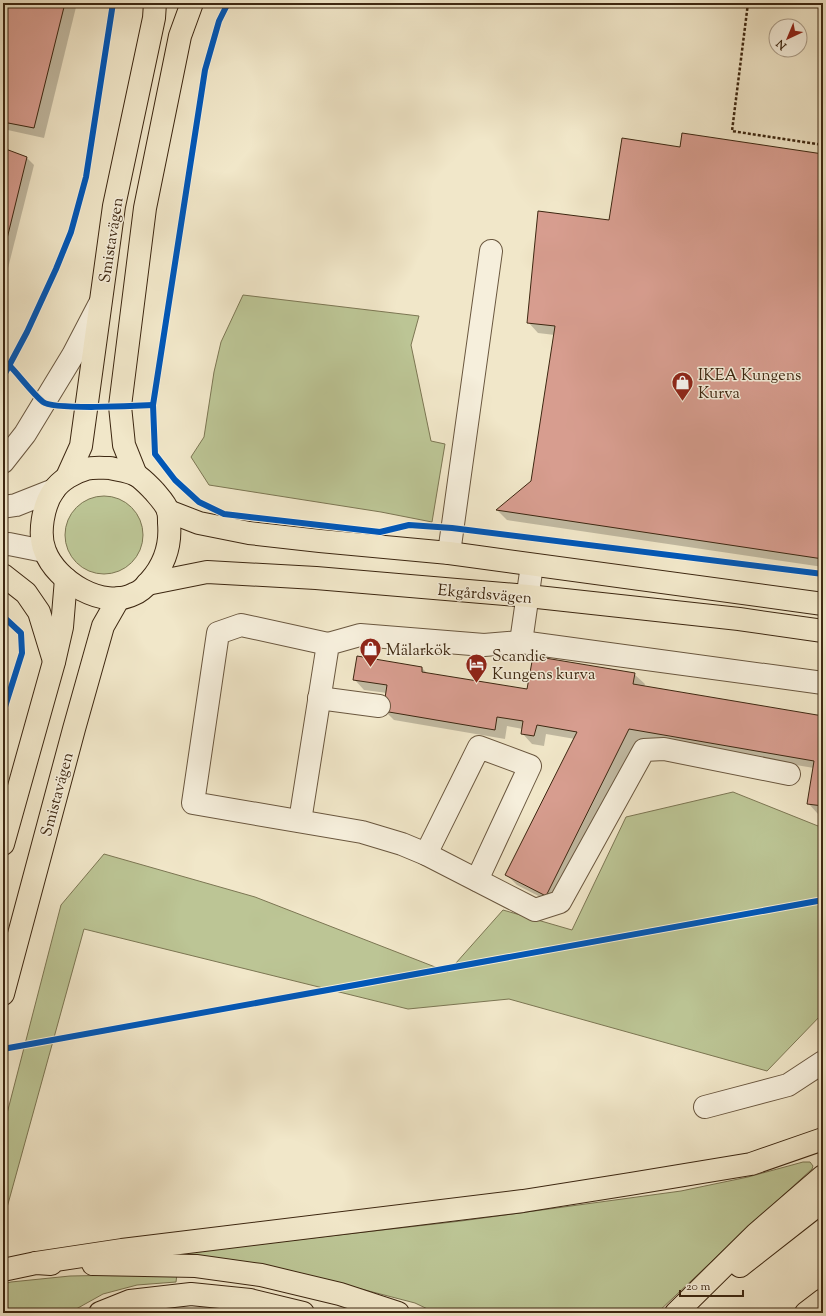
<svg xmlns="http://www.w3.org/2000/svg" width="826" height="1316" viewBox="0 0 826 1316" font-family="'Sorts Mill Goudy',serif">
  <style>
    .green { fill: #bcc595; stroke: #7c7653 }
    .shadow { fill: #0003 }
    .building { fill: #d79d8f; stroke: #3d2711 }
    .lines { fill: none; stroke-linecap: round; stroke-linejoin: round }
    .minor-casing { stroke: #6a573f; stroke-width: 24 }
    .major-casing { stroke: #3d2711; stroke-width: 24 }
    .highway-casing { stroke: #3d2711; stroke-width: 24 }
    .path { stroke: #3d2711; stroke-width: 2.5; stroke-dasharray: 3 2; stroke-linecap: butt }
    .minor { stroke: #f6efdc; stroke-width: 22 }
    .major { stroke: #f1e7c9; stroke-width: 22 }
    .highway { stroke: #f1e7c9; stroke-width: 22 }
    .cycleway-casing { stroke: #f6efdc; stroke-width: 8 }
    .cycleway { stroke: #0057b8; stroke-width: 6 }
    .labels { text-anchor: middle; stroke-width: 3; stroke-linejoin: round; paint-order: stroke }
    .street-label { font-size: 16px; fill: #3d2711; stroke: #f6efdc }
    .poi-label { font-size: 16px; fill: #3d2711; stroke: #f6efdc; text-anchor: start }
  </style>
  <rect width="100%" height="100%" fill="#f1e7c9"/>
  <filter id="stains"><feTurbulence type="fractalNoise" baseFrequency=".005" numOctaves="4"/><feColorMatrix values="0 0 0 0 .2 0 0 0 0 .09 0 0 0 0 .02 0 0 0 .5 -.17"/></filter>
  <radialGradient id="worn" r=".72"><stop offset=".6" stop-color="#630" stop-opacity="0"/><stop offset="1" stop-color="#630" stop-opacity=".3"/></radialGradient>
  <g class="green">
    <path d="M 243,295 L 419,316 L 411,345 L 431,441 L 445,444 L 432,522 L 381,512 L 209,485 L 191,457 L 204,437 L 214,372 L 221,342 Z"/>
    <circle cx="104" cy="535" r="39"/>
    <path d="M 733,792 L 823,828 L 823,1013 L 767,1071 L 509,999 L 408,1009 L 84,929 L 3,1222 L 3,1129 L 61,905 L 104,854 L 255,897 L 448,972 L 503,910 L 572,930 L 626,817 Z"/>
    <path d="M 803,1162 L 810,1162 L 813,1166 L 812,1169 L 745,1230 L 657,1313 L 634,1312 L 630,1313 L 436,1313 L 415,1303 L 311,1276 L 266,1267 L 181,1253 L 461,1221 L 681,1191 L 748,1177 Z"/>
    <path d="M 177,1274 L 176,1282 L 137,1285 L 103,1294 L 69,1313 L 3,1313 L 3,1284 L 11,1282 L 70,1276 Z"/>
    <path d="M 206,1311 L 220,1313 L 152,1313 L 157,1312 Z"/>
  </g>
  <g class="shadow">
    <path d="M 3,3 L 77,3 L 44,138 L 3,129 Z"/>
    <path d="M 681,148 L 823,155 L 823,567 L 507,520 L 497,510 L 532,481 L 555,335 L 538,333 L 528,322 L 610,222 Z"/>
    <path d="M 3,149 L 27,158 L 34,165 L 3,288 Z"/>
    <path d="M 422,668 L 428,674 L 528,690 L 634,674 L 645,684 L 644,687 L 823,717 L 823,814 L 818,814 L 808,803 L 814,768 L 639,739 L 556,905 L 517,885 L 507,875 L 575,739 L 546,734 L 544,746 L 532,744 L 522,733 L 523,729 L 507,726 L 505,739 L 394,720 L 384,710 L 387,693 L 364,690 L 354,679 Z"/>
  </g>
  <g class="building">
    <path d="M 3,3 L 65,3 L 34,128 L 3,122 Z"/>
    <path d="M 682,133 L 823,154 L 823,559 L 496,510 L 531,481 L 555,326 L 527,323 L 538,211 L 609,220 L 622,138 L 680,147 Z"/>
    <path d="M 3,148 L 27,157 L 3,255 Z"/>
    <path d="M 357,656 L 422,667 L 422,672 L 527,689 L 533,656 L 635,673 L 633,684 L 823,716 L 823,806 L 807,804 L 814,761 L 629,729 L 546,896 L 505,875 L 577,732 L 537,725 L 534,736 L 521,734 L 523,721 L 497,717 L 495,730 L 383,711 L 387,685 L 353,680 Z"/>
  </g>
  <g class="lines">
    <defs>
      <g id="minor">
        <path d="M 3,462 L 25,434 L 73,355 L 99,305"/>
        <path d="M 3,507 L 16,505 L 54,490"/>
        <path d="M 3,545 L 9,544 L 44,551"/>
        <path d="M 449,553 L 491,251"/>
        <path d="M 521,642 L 532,565"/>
        <path d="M 328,644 L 241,625 L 218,633 L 193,803 L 362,832 L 402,844 L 426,854 L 535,910 L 560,902 L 644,750 L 664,749 L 789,774"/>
        <path d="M 319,698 L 379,706"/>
        <path d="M 300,821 L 328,644 L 360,635 L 484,645 L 521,642 L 823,683"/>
        <path d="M 426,854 L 479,747 L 530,766 L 477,880"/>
        <path d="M 705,1107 L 788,1085 L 823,1062"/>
      </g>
      <g id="major">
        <path d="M 110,468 C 118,470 129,471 136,475 C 143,479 149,486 154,491 C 159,497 166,504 168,511 C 169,514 169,519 169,523 C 171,545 165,564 150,581 C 146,586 140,592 134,594 C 103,610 56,581 45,551 C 38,534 43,505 54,490 C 60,481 74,472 86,469 C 93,467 102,468 110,468 Z"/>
        <path d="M 136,475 L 124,445 L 120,406 L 145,208 L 180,36 L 192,3"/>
        <path d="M 67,477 L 81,446 L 114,206 L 154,18 L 155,3"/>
        <path d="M 168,511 L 199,523 L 249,533 L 320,541 L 449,553 L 823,604"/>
        <path d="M 3,575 L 26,593 L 39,612 L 54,661"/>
        <path d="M 147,584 L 207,572 L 316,578 L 528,596 L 739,619 L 823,631"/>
        <path d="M 3,844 L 54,662 L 62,627 L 66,579"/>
        <path d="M 3,994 L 74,729 L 103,626 L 119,598"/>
      </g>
      <g id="highway">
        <path d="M 36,1263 L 122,1250 L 523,1201 L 630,1184 L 751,1164 L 823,1139"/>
        <path d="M 93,1264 L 196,1266 L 261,1275 L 340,1294 L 398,1313"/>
        <path d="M 740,1266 L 823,1201"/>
        <path d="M 3,1270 L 36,1263 L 51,1264"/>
        <path d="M 100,1313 L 130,1301 L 191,1294 L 250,1300 L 303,1313"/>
        <path d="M 676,1313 L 756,1234 L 823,1176"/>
        <path d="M 806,1313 L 823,1300"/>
      </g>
    </defs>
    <use href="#minor" class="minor-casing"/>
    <use href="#major" class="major-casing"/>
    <use href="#highway" class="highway-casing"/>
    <path class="path" d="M 748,3 L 732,131 L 823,145"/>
    <use href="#minor" class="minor"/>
    <use href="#major" class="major"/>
    <use href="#highway" class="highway"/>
    <defs>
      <g id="cycleway">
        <path d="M 228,3 L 219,21 L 205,70 L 153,405 L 155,454 L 175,480 L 199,502 L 224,514 L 380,532 L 409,525 L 452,528 L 823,574"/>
        <path d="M 9,365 C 19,375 32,393 43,402 C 53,410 136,406 153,405"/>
        <path d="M 3,377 L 27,332 L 56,269 L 71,232 L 86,177 L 113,3"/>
        <path d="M 3,618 L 7,620 L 21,633 L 22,653 L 3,713"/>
        <path d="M 3,1049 L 823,900"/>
      </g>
    </defs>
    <use href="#cycleway" class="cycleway-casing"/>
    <use href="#cycleway" class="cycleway"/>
  </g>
  <defs>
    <symbol id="shop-pin" viewBox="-11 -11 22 30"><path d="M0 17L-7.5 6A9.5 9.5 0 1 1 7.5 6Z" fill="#8f2418" stroke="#f6efdc"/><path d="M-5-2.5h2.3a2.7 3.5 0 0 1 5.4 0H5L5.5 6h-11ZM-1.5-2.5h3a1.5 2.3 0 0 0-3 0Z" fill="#fff"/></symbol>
    <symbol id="hotel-pin" viewBox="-11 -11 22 30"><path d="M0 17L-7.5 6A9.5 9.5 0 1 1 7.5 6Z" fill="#8f2418" stroke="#f6efdc"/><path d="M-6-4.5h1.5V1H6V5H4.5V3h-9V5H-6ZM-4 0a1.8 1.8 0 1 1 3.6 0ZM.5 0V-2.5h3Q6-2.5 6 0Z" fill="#fff"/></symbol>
  </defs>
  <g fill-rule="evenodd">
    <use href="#shop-pin" x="670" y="370" width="25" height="34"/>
    <use href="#shop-pin" x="358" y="636" width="25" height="34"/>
    <use href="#hotel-pin" x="464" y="652" width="25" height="34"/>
  </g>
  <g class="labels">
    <g class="street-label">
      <text transform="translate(110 240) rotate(-81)" y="6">Smistavägen</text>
      <text transform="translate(485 593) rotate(5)" y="6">Ekgårdsvägen</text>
      <text transform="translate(56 794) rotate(-75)" y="6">Smistavägen</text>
    </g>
    <g class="poi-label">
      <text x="698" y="380">IKEA Kungens<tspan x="698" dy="18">Kurva</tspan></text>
      <text x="386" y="655">Mälarkök</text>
      <text x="492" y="661">Scandic<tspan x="492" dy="18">Kungens kurva</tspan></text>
    </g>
  </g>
  <rect width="826" height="1316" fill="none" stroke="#f1e7c9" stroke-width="16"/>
  <rect x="4" y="4" width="818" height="1308" fill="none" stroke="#3d2711" stroke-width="2"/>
  <rect x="8" y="8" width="810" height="1300" fill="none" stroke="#3d2711"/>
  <g transform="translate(788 38) rotate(224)"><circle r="19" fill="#f6efdc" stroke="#ac9f8b"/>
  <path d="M0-3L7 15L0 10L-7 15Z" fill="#8f2418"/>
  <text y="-6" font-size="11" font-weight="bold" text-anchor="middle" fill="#3d2711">N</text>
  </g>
  <path d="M680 1290v6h63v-6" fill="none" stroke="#3d2711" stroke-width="2"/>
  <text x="686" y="1290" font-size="12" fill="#3d2711" stroke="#f6efdc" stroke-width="3" paint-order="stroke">20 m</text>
  <rect width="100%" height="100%" filter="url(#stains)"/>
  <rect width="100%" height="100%" fill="url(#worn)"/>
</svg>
